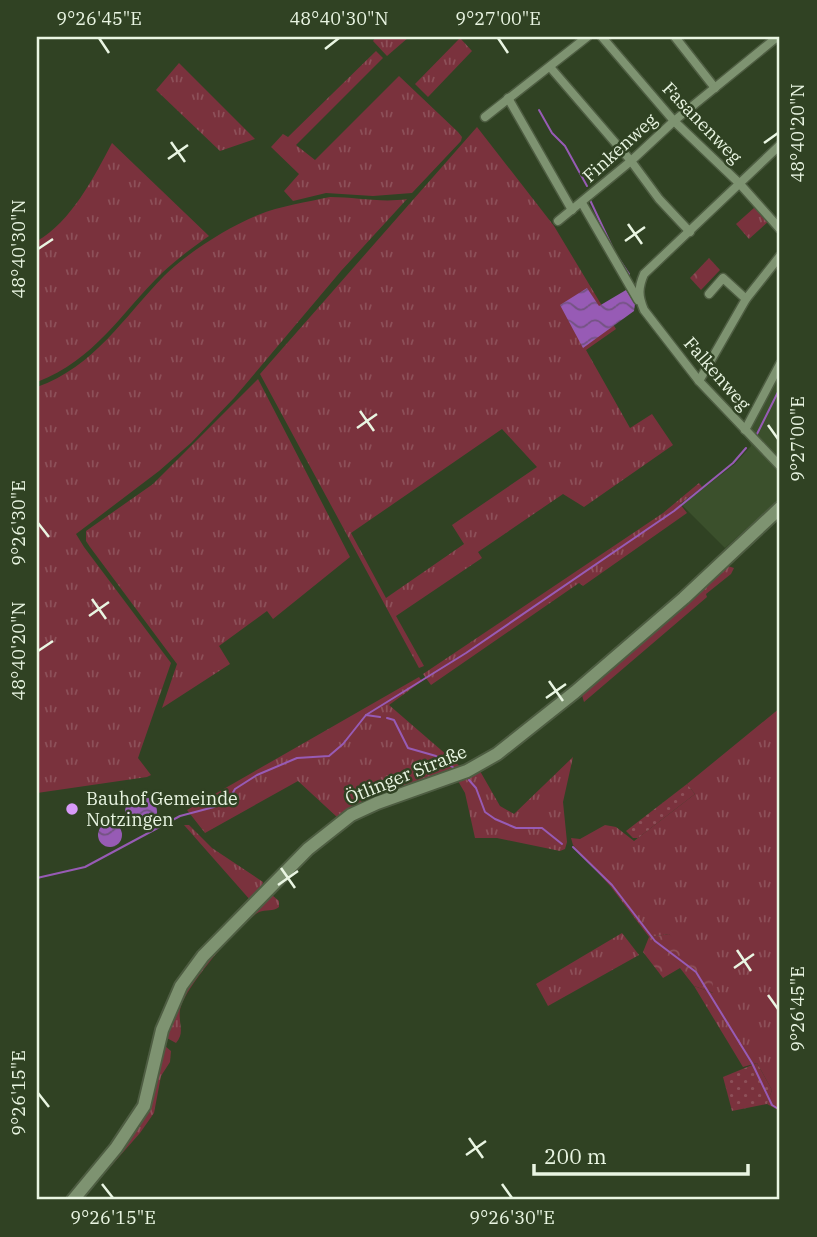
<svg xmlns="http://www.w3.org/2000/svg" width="817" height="1237" viewBox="0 0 817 1237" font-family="'IBM Plex Serif',serif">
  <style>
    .built { fill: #3b502c }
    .grass { fill: url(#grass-tufts); fill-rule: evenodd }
    .forest { fill: url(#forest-crowns) }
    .garden { fill: url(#garden-dots) }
    .water { fill: url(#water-waves) }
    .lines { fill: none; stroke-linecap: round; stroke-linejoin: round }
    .stream { stroke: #975bb5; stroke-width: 2 }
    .street-casing { stroke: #4e5d42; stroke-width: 11 }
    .secondary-casing { stroke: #4e5d42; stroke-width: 16 }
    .street { stroke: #7e9371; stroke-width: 8 }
    .secondary { stroke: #7e9371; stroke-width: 12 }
    .ticks { fill: none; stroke: #e9f5e2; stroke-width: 2.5 }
    .poi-dot { fill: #d89af8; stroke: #304223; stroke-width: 2.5 }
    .labels { text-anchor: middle; stroke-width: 5; stroke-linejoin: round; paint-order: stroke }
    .street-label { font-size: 18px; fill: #e9f5e2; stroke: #304223 }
    .poi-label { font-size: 18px; fill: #e9f5e2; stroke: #304223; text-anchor: start }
    .neatline { fill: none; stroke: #e9f5e2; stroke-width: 2.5 }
    .ticks-label { font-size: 18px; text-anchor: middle; fill: #e9f5e2 }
  </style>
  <defs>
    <pattern id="grass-tufts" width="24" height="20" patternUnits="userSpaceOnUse" patternTransform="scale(1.75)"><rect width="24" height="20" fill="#7a323d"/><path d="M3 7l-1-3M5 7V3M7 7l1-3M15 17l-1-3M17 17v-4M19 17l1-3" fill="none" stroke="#8d5059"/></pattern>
    <pattern id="forest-crowns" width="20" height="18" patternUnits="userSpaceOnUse" patternTransform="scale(1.75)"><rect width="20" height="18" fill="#7a323d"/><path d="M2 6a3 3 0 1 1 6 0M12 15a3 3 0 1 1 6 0" fill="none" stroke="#8d5059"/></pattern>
    <pattern id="garden-dots" width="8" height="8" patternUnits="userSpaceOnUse" patternTransform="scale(1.75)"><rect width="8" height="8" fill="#7a323d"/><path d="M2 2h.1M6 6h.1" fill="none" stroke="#8d5059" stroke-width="1.8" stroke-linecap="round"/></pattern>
    <pattern id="water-waves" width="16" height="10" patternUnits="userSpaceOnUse" patternTransform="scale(1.75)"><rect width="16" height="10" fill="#975bb5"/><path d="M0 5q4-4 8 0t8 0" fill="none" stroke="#735382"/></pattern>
  </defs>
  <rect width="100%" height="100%" fill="#304223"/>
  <path class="built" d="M 780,366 L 780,498 L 725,548 L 682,505 L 735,464 L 751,446 L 745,429 Z"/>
  <g class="grass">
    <path d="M 376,37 L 409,37 L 387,56 L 373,41 Z"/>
    <path d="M 460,38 L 472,51 L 428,97 L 415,84 Z"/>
    <path d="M 376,51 L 383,58 L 296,145 L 315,160 L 399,76 L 458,132 L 462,137 L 461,141 L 412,193 L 373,196 L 326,193 L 293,201 L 284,191 L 299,174 L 271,147 L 283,134 L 288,137 Z"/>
    <path d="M 179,63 L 255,139 L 220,151 L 156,90 Z"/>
    <path d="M 477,127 L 554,226 L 616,329 L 586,350 L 630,428 L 652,414 L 673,445 L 584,507 L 563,494 L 478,552 L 482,558 L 396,616 L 424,666 L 419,668 L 260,374 ZM 502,429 L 537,467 L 452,525 L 464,544 L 386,598 L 351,533 Z"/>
    <path d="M 112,143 L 209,236 C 193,247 177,259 162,273 C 120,314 96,359 37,382 L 37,241 C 71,222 94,177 112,143 Z"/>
    <path d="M 330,197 C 356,197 381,203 407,199 L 341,271 L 234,398 L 191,443 L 159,471 L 76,534 L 84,547 L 171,663 L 138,758 L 151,775 L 147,777 L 37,793 L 37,387 C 94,367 124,317 164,276 C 187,253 227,228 258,215 C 280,206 307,202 330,197 Z"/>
    <path d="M 755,207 L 769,221 L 749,239 L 736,224 Z"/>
    <path d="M 258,379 L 350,557 L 273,619 L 267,611 L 219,646 L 230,664 L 162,708 L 177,664 L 90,547 L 86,541 L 86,531 L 153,484 Z"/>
    <path d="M 699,483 L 702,487 L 680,504 L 687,513 L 583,586 L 579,583 L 431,685 L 423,674 L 663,513 Z"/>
    <path d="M 728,566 L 734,568 L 731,574 L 706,594 L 707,597 L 584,702 L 581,692 L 713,576 Z"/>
    <path d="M 419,677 L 422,681 L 389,705 L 463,769 L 338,818 L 298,781 L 205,833 L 187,810 Z"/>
    <path d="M 780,708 L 780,1111 L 767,1104 L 772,1090 L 757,1063 L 743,1067 L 694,986 L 713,993 L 669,934 L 649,937 L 611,887 L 573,845 L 571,838 L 580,839 L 605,825 L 616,827 L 634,841 L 695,794 L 687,784 Z"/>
    <path d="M 573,757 L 563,802 L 567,842 L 565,849 L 560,851 L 497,838 L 475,838 L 465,793 L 458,781 L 480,771 L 500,806 L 514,814 Z"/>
    <path d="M 184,825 L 189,825 L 212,848 L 263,882 L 262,889 L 251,901 Z"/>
    <path d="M 272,895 L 279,901 L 279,907 C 273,912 266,909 259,912 C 238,924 192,980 182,1003 C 175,1020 187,1031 176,1043 L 165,1037 L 178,999 L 205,960 Z"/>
    <path d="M 622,933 L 639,955 L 548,1006 L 536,984 Z"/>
    <path d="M 165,1046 L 171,1051 L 170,1062 L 161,1076 L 154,1113 L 140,1133 L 81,1200 L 76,1200 L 118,1152 L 160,1063 Z"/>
  </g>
  <g class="forest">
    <path d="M 709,258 L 720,270 L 701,290 L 690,278 Z"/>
    <path d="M 669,934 L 711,972 L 714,993 L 694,986 L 680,968 L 663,978 L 643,952 L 649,937 Z"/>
  </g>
  <g class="garden">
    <path d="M 687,784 L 695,794 L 638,838 L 633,838 L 626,831 Z"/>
    <path d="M 757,1063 L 772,1090 L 767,1104 L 732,1111 L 723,1077 Z"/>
  </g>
  <g class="water">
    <path d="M 587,288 L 599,306 L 626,290 L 635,304 L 634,311 L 583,348 L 560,305 Z"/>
    <circle cx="141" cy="812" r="16"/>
    <circle cx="110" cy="835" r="12"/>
  </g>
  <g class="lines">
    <g class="stream">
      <path d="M 539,110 L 552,133 L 565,146 L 587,186"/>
      <path d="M 590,200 L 615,253 L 629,274"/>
      <path d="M 757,434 L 780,388"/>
      <path d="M 366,715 L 466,653 L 674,511 L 733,463 L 746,448"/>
      <path d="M 387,718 L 394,720 L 408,748 L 436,756 L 454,768"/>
      <path d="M 469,780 L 476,788 L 485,812 L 495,819 L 516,828 L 542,828 L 562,844"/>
      <path d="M 573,847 L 612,885 L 655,941 L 696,972 L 752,1063 L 772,1105 L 780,1110"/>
      <path d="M 37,878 L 85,867 L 180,816 L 214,807 L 230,798 L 235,789 L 257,775 L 297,758 L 329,756 L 343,744 L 366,715 L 380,717"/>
    </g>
    <defs>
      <g id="street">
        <path d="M 602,37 L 674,121 L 739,183 L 780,229"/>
        <path d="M 675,37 L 715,88"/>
        <path d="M 550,67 L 631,161 L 659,199 L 690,232"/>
        <path d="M 508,98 L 572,210"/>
        <path d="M 485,117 L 587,37"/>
        <path d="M 780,145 L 644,274 C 638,288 638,296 644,310 L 699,381 L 780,466"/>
        <path d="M 582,203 L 638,300"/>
        <path d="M 558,221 L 631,161 L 674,121 L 776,38"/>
        <path d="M 709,294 L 723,278 L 746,299"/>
        <path d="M 699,381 L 746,299 L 780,256"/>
        <path d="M 745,430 L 780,364"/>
      </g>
      <path id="secondary" d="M 73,1200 L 116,1148 L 144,1106 L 162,1030 L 181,986 L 203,956 L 308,849 L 351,815 L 377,803 L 467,771 L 497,754 L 575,692 L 684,598 L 780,508"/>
    </defs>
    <use href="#street" class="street-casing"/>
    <use href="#secondary" class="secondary-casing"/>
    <use href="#street" class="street"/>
    <use href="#secondary" class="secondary"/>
  </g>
  <path class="ticks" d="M 99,38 L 109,53M 498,38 L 508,53M 325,49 L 339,38M 171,142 L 185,162M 764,143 L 778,133M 168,159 L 188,145M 628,224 L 642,244M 625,241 L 645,227M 38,249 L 53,239M 360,411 L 374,431M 768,425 L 778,439M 357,428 L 377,414M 38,523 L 49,537M 92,599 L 106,619M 89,616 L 109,602M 38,651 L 53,641M 549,681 L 563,701M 546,698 L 566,684M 281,868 L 295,888M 278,885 L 298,871M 737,950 L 751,971M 734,968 L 754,954M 768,995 L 778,1009M 38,1093 L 49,1107M 469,1138 L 483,1158M 466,1155 L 486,1141M 102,1184 L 113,1198M 502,1184 L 512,1198"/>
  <circle class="poi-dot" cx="72" cy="809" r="7"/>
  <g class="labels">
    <g class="street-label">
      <text transform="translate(702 123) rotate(46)" y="6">Fasanenweg</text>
      <text transform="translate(620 148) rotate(-42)" y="6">Finkenweg</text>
      <text transform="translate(717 374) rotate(49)" y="6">Falkenweg</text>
      <text transform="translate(406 775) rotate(-22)" y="6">Ötlinger Straße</text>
    </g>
    <g class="poi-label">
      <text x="86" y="805">Bauhof Gemeinde<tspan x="86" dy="21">Notzingen</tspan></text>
    </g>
  </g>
  <rect width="817" height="1237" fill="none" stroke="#304223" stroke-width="77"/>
  <path d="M534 1164v10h214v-10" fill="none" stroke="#e9f5e2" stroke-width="3.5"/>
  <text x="544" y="1164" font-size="21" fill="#e9f5e2" stroke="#304223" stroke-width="5" paint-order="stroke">200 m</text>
  <rect x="38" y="38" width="740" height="1160" class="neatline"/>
  <g class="ticks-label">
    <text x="99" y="25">9°26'45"E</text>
    <text x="339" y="25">48°40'30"N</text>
    <text x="498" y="25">9°27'00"E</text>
    <text transform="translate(798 133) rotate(-90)" y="6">48°40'20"N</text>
    <text transform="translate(19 249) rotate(-90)" y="6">48°40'30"N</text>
    <text transform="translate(798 439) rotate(-90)" y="6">9°27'00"E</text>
    <text transform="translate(19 523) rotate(-90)" y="6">9°26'30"E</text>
    <text transform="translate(19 651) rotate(-90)" y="6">48°40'20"N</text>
    <text transform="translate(798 1009) rotate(-90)" y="6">9°26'45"E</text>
    <text transform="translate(19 1093) rotate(-90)" y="6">9°26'15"E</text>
    <text x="113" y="1224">9°26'15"E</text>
    <text x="512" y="1224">9°26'30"E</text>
  </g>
</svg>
